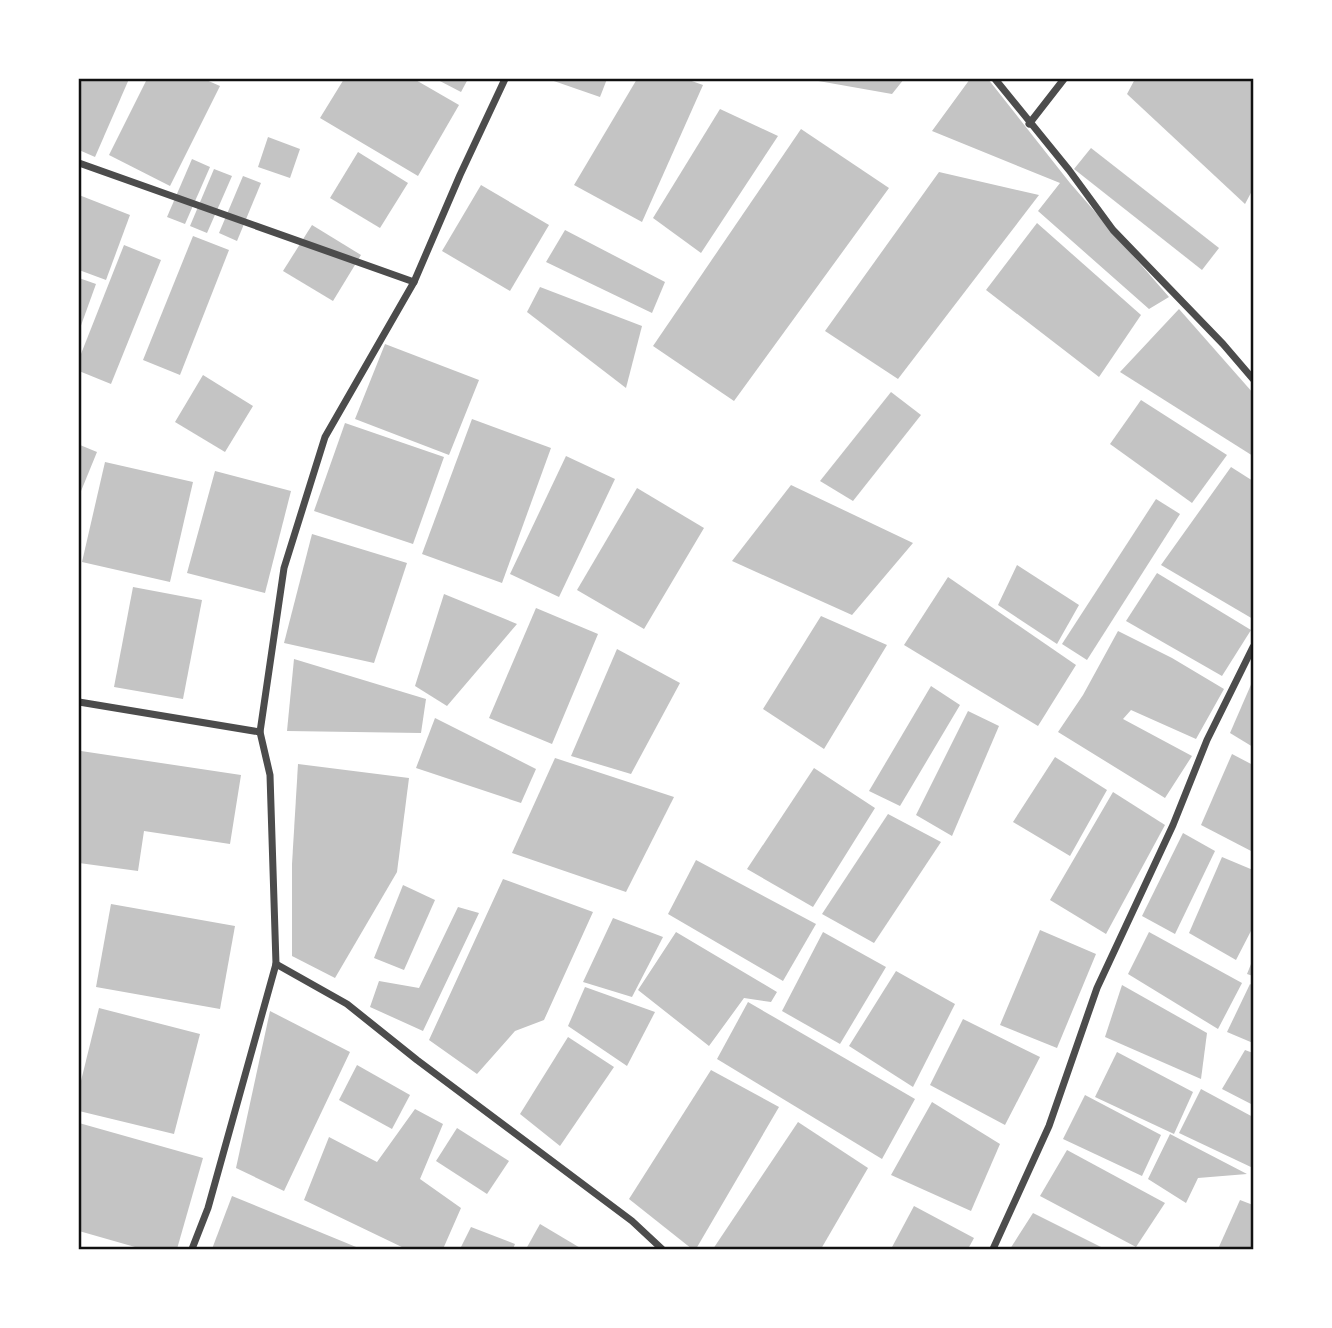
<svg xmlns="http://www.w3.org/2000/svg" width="1332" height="1328" viewBox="0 0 1332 1328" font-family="Figtree,sans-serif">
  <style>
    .building { fill: #c4c4c4 }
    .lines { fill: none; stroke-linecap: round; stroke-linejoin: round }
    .minor { stroke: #4c4c4c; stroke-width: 7 }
    .neatline { fill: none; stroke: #111; stroke-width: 2.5 }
  </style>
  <rect width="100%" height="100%" fill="#fff"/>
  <g class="building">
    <path d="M 79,79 L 129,79 L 95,157 L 79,150 Z"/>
    <path d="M 147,79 L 204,79 L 220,86 L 170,186 L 109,155 Z"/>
    <path d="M 344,79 L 414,79 L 459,105 L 418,176 L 320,118 Z"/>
    <path d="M 436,79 L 468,79 L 461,92 Z"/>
    <path d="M 548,79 L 607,79 L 600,97 Z"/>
    <path d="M 637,79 L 686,79 L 703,85 L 642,222 L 574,185 Z"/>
    <path d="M 807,79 L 904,79 L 892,94 Z"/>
    <path d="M 970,79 L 988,79 L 1070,183 L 1169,297 L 1149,309 L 1038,211 L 1060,183 L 932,131 Z"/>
    <path d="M 1135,79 L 1253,79 L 1253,189 L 1245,204 L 1127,94 Z"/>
    <path d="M 720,109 L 778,136 L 701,253 L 653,218 Z"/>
    <path d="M 801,129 L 889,188 L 734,401 L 653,346 Z"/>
    <path d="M 268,137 L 300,149 L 290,178 L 258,167 Z"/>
    <path d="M 1091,148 L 1219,248 L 1202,270 L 1074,169 Z"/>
    <path d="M 358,152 L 408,183 L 380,228 L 330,198 Z"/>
    <path d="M 192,159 L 210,167 L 185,224 L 167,217 Z"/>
    <path d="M 214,169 L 232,176 L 207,233 L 190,226 Z"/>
    <path d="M 939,172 L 1039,195 L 898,379 L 825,331 Z"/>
    <path d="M 243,176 L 261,183 L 237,241 L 219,233 Z"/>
    <path d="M 481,185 L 549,225 L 510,291 L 442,251 Z"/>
    <path d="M 79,195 L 130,215 L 106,280 L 79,270 Z"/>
    <path d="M 1037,223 L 1141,315 L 1099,377 L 986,290 Z"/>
    <path d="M 312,225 L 361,255 L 333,301 L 283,271 Z"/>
    <path d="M 565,230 L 665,282 L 652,313 L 546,262 Z"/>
    <path d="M 193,236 L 229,250 L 180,375 L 143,360 Z"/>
    <path d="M 124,245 L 161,260 L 111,384 L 79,371 L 79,359 Z"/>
    <path d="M 79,278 L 96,284 L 79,331 Z"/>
    <path d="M 540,287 L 642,326 L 626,388 L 527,312 Z"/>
    <path d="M 1179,309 L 1253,393 L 1253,456 L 1120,372 Z"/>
    <path d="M 385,344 L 479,380 L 449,455 L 355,419 Z"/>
    <path d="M 203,375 L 253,406 L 225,452 L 175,422 Z"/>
    <path d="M 891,392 L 921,415 L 853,501 L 820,481 Z"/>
    <path d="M 1141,400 L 1227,455 L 1192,503 L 1110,444 Z"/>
    <path d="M 472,419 L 551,448 L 502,583 L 422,554 Z"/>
    <path d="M 345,423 L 444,457 L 413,544 L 314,511 Z"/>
    <path d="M 80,445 L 97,452 L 79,496 L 79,447 Z"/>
    <path d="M 566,456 L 615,479 L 559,597 L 510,574 Z"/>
    <path d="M 105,462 L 193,482 L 170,582 L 82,562 Z"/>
    <path d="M 1231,467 L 1253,481 L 1253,619 L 1161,565 Z"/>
    <path d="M 215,471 L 291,491 L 265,593 L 187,573 Z"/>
    <path d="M 791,485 L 913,543 L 852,615 L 732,561 Z"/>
    <path d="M 637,488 L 704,528 L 644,629 L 577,590 Z"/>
    <path d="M 1156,499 L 1180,514 L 1087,660 L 1062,644 Z"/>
    <path d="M 312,534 L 407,563 L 374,663 L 284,643 Z"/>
    <path d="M 1017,565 L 1079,605 L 1057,644 L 998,605 Z"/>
    <path d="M 1157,573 L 1251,630 L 1222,676 L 1126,621 Z"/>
    <path d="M 948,577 L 1076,665 L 1038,726 L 904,645 Z"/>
    <path d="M 133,587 L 202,600 L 183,699 L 114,687 Z"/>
    <path d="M 444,594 L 517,624 L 447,706 L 415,686 Z"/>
    <path d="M 536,608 L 598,634 L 552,744 L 489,718 Z"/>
    <path d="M 821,616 L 887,645 L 824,749 L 763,709 Z"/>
    <path d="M 1118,631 L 1172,658 L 1224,689 L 1196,739 L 1131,710 L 1123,719 L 1192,756 L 1165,798 L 1058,732 L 1083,695 Z"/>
    <path d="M 617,649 L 680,683 L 631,774 L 571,756 Z"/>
    <path d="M 294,659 L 426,699 L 421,733 L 287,731 Z"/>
    <path d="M 1253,680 L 1253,747 L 1230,733 Z"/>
    <path d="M 931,686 L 960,705 L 900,806 L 869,791 Z"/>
    <path d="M 968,711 L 999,726 L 952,836 L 916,815 Z"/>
    <path d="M 435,718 L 536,769 L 521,803 L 416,768 Z"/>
    <path d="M 81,751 L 241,775 L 230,844 L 144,831 L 138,871 L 79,863 L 79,763 Z"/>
    <path d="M 1232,754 L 1253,765 L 1253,852 L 1201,825 Z"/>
    <path d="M 1055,757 L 1107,790 L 1070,856 L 1013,822 Z"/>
    <path d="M 555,758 L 674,797 L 626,892 L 512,853 Z"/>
    <path d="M 298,764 L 409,778 L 397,872 L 335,978 L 292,956 L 292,864 Z"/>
    <path d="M 814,768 L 875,808 L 813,907 L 747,869 Z"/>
    <path d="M 1113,792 L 1165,825 L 1106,934 L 1050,900 Z"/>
    <path d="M 888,814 L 941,842 L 874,943 L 822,914 Z"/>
    <path d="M 1183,833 L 1215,851 L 1175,934 L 1142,916 Z"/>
    <path d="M 1222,857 L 1253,870 L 1253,927 L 1236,960 L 1189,933 Z"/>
    <path d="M 696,860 L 816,924 L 783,981 L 668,914 Z"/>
    <path d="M 503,879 L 593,912 L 544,1020 L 515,1031 L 477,1074 L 429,1040 Z"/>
    <path d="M 403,885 L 435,900 L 404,970 L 374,958 Z"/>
    <path d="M 111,904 L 235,926 L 220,1009 L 96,987 Z"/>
    <path d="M 458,907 L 479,913 L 423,1031 L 370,1007 L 379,981 L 419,988 Z"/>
    <path d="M 613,918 L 663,937 L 632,997 L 583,982 Z"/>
    <path d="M 1040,930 L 1096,954 L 1057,1048 L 1000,1025 Z"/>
    <path d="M 676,932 L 777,992 L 771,1002 L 744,998 L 709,1046 L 638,990 Z"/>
    <path d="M 823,932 L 886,967 L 840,1044 L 782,1011 Z"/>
    <path d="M 1149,932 L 1242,983 L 1218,1029 L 1128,974 Z"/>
    <path d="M 1253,959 L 1253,976 L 1247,974 Z"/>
    <path d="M 896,971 L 955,1004 L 913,1087 L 849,1046 Z"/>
    <path d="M 1250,984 L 1253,986 L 1253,1043 L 1227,1032 Z"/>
    <path d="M 1122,985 L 1207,1033 L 1201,1079 L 1105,1037 Z"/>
    <path d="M 585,987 L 655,1012 L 627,1066 L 568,1026 Z"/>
    <path d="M 748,1002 L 915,1099 L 882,1159 L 717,1059 Z"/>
    <path d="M 99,1008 L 200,1034 L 174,1134 L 79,1111 L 79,1089 Z"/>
    <path d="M 270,1011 L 350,1052 L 284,1191 L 236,1168 Z"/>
    <path d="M 963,1019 L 1040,1057 L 1005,1125 L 930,1085 Z"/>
    <path d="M 568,1037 L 614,1067 L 560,1146 L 520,1114 Z"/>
    <path d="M 1245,1050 L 1253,1053 L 1253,1105 L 1222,1089 Z"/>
    <path d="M 1117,1052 L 1193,1092 L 1174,1134 L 1095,1097 Z"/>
    <path d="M 357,1065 L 410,1095 L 392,1129 L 339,1100 Z"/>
    <path d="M 711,1070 L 779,1107 L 696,1249 L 692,1249 L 629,1199 Z"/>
    <path d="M 1201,1089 L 1253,1117 L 1253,1168 L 1179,1133 Z"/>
    <path d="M 1085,1095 L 1161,1135 L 1142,1176 L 1063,1139 Z"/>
    <path d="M 932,1102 L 1000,1144 L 971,1211 L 891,1175 Z"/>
    <path d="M 415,1109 L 443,1124 L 420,1179 L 461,1208 L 443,1249 L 406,1249 L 304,1200 L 329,1137 L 377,1162 Z"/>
    <path d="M 798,1122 L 868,1168 L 821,1249 L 713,1249 Z"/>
    <path d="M 79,1123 L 203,1158 L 177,1249 L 142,1249 L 79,1231 Z"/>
    <path d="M 457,1128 L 509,1161 L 487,1194 L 436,1161 Z"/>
    <path d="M 1170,1134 L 1247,1174 L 1198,1178 L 1186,1203 L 1148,1179 Z"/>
    <path d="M 1067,1150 L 1165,1203 L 1136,1247 L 1040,1196 Z"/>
    <path d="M 232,1196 L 361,1249 L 212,1249 Z"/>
    <path d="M 1240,1200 L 1253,1205 L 1253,1249 L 1218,1249 Z"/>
    <path d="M 914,1206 L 974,1238 L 968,1249 L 891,1249 Z"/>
    <path d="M 1033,1213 L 1105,1249 L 1010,1249 Z"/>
    <path d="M 540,1224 L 582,1249 L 526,1249 Z"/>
    <path d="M 471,1227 L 515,1244 L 513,1249 L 460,1249 Z"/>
  </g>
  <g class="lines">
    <g class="minor">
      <path d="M 995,79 L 1069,170 L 1113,230 L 1223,344 L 1253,379"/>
      <path d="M 1029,124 L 1064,79"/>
      <path d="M 79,163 L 414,282"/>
      <path d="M 79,702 L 260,732"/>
      <path d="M 276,964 L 347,1004 L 417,1060 L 632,1221 L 662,1249"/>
      <path d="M 192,1249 L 208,1208 L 276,964 L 270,775 L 260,732 L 284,568 L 325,437 L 414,282 L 460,175 L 505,79"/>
      <path d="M 993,1249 L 1049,1126 L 1097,988 L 1173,825 L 1207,740 L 1253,647"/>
    </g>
  </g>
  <rect width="1332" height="1328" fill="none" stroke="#ffffff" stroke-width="161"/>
  <rect x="80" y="80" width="1172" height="1168" class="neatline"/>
</svg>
